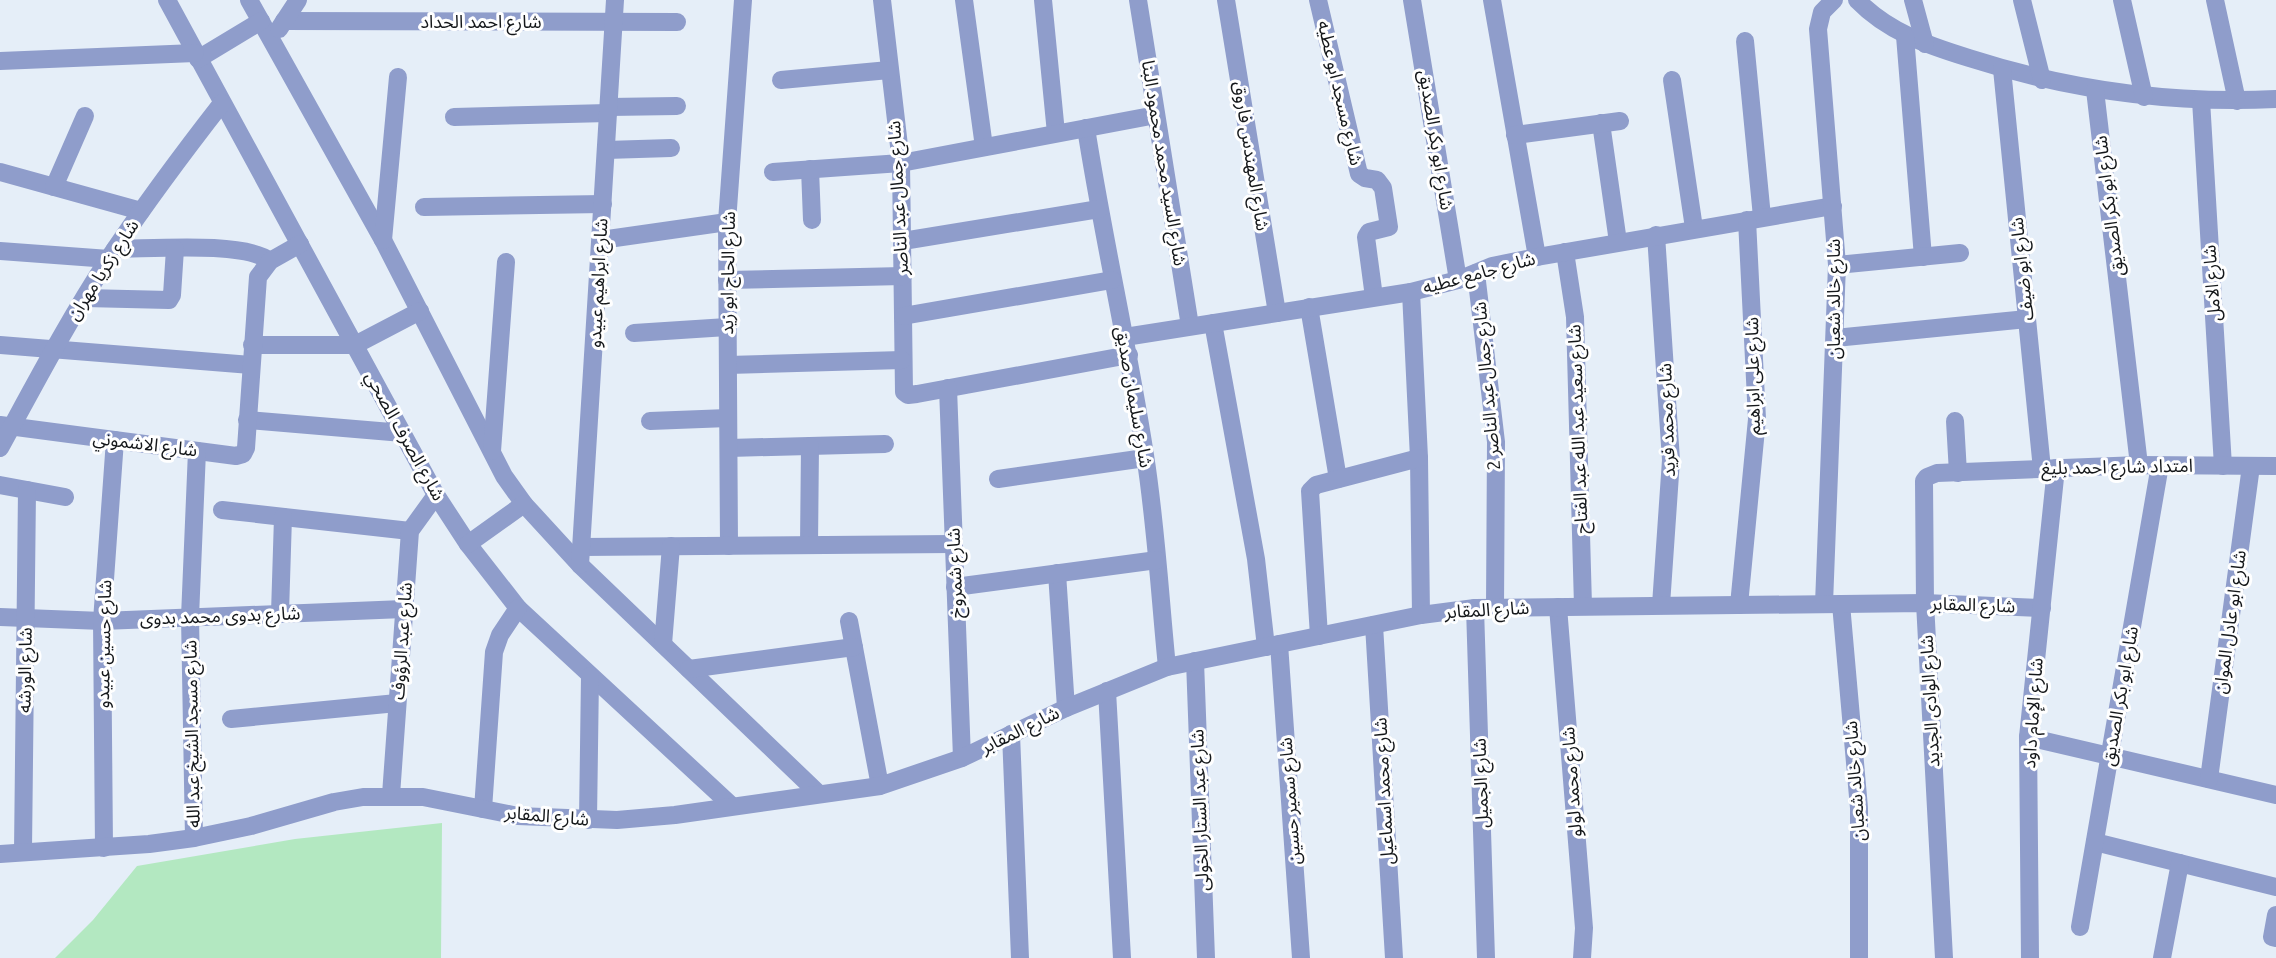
<svg xmlns="http://www.w3.org/2000/svg" width="2276" height="958" viewBox="0 0 2276 958" font-family="Ubuntu,'Noto Sans Arabic',sans-serif">
  <style>
    .green { fill: #b3e8c1 }
    .lines { fill: none; stroke-linecap: round; stroke-linejoin: round }
    .street { stroke: #8f9dcb; stroke-width: 18 }
    .labels { text-anchor: middle; stroke-width: 6; stroke-linejoin: round; paint-order: stroke }
    .street-label { font-size: 18px; fill: #14171a; stroke: #fff }
  </style>
  <rect width="100%" height="100%" fill="#e5eef8"/>
  <path class="green" d="M 442,823 L 441,958 L 55,958 L 93,920 L 137,866 L 295,839 Z"/>
  <g class="lines">
    <g class="street">
      <path d="M 167,0 L 436,495 L 468,544 L 518,608 L 732,806"/>
      <path d="M 249,0 L 383,240 L 504,476 L 524,504 L 580,565 L 819,794"/>
      <path d="M 882,0 L 901,163 L 904,392 L 908,395 L 917,394 L 1129,355"/>
      <path d="M 964,0 L 984,147"/>
      <path d="M 1043,0 L 1056,133"/>
      <path d="M 1138,0 L 1190,326"/>
      <path d="M 1226,0 L 1277,313"/>
      <path d="M 1318,0 L 1359,174 L 1365,178 L 1377,180 L 1383,188 L 1389,227 L 1369,232 L 1366,237 L 1374,297"/>
      <path d="M 1412,0 L 1458,280"/>
      <path d="M 1492,0 L 1537,257"/>
      <path d="M 1857,0 C 1888,32 1927,45 1969,58 C 2069,90 2171,104 2276,99"/>
      <path d="M 1913,0 L 1925,44"/>
      <path d="M 2022,0 L 2042,80"/>
      <path d="M 2122,0 L 2144,97"/>
      <path d="M 2215,0 L 2237,101"/>
      <path d="M 284,21 L 677,22"/>
      <path d="M 279,29 L 298,0"/>
      <path d="M 1905,36 L 1923,257"/>
      <path d="M 1745,41 L 1762,217"/>
      <path d="M 198,59 L 261,21"/>
      <path d="M 0,61 L 195,53"/>
      <path d="M 2002,69 L 2042,469"/>
      <path d="M 781,80 L 889,70"/>
      <path d="M 1672,80 L 1694,228"/>
      <path d="M 2095,90 L 2139,465"/>
      <path d="M 2201,100 L 2223,466"/>
      <path d="M 609,107 L 677,106"/>
      <path d="M 454,117 L 608,113"/>
      <path d="M 1601,123 L 1618,242"/>
      <path d="M 1086,128 C 1103,237 1128,345 1145,455 C 1156,525 1160,597 1167,667"/>
      <path d="M 1515,135 L 1620,121"/>
      <path d="M 606,150 L 671,148"/>
      <path d="M 810,169 L 812,220"/>
      <path d="M 0,172 L 141,211"/>
      <path d="M 773,172 L 901,163 L 1156,115"/>
      <path d="M 54,187 L 85,116"/>
      <path d="M 424,207 L 603,204"/>
      <path d="M 1656,235 L 1671,460 L 1661,605"/>
      <path d="M 383,240 L 398,77"/>
      <path d="M 601,240 L 727,222"/>
      <path d="M 903,241 L 1099,209"/>
      <path d="M 115,249 C 151,249 244,241 270,261"/>
      <path d="M 0,251 L 109,259"/>
      <path d="M 1565,252 L 1575,317 L 1583,606"/>
      <path d="M 1837,265 L 1960,253"/>
      <path d="M 1476,273 L 1496,442 L 1495,608"/>
      <path d="M 727,280 L 903,276"/>
      <path d="M 1411,292 L 1419,458 L 1421,615"/>
      <path d="M 85,298 L 169,300 L 172,295 L 175,249"/>
      <path d="M 1309,307 L 1338,479"/>
      <path d="M 903,316 L 1112,280"/>
      <path d="M 1213,323 L 1256,559 L 1266,647"/>
      <path d="M 634,333 L 727,327"/>
      <path d="M 1125,337 L 1411,292 L 1458,280 L 1492,266 L 1537,257 L 1833,206"/>
      <path d="M 1835,338 L 2027,319"/>
      <path d="M 0,345 L 251,365"/>
      <path d="M 252,345 L 355,345 L 420,311"/>
      <path d="M 728,365 L 902,360"/>
      <path d="M 948,388 L 962,758"/>
      <path d="M 247,420 L 403,433"/>
      <path d="M 650,421 L 728,418"/>
      <path d="M 1955,421 L 1958,473"/>
      <path d="M 0,425 L 236,456 L 243,454 L 246,448 L 258,277 L 270,261 L 300,244"/>
      <path d="M 0,448 C 35,384 69,319 109,258 C 145,204 183,153 222,103"/>
      <path d="M 729,448 L 885,444"/>
      <path d="M 492,451 L 506,262"/>
      <path d="M 998,479 L 1145,458"/>
      <path d="M 0,485 L 65,497"/>
      <path d="M 222,510 L 410,531"/>
      <path d="M 468,544 L 524,504"/>
      <path d="M 809,545 L 810,446"/>
      <path d="M 729,546 L 727,222 L 743,0"/>
      <path d="M 582,547 L 953,544"/>
      <path d="M 580,565 L 615,0"/>
      <path d="M 1057,573 L 1066,708"/>
      <path d="M 955,587 L 1157,560"/>
      <path d="M 1824,604 L 1837,265 L 1818,29 L 1822,12 L 1834,0"/>
      <path d="M 1841,604 L 1859,808 L 1859,958"/>
      <path d="M 1739,605 L 1757,419 L 1747,220"/>
      <path d="M 1558,607 L 1584,928 L 1582,958"/>
      <path d="M 1475,608 L 1486,958"/>
      <path d="M 280,613 L 283,517"/>
      <path d="M 0,617 L 102,621 L 404,609"/>
      <path d="M 849,621 L 880,786"/>
      <path d="M 1374,625 L 1394,958"/>
      <path d="M 1319,636 L 1310,491 L 1316,485 L 1419,458"/>
      <path d="M 663,644 L 671,546"/>
      <path d="M 1279,644 L 1301,958"/>
      <path d="M 1195,661 L 1206,958"/>
      <path d="M 689,669 L 854,647"/>
      <path d="M 1107,691 L 1122,958"/>
      <path d="M 231,719 L 397,703"/>
      <path d="M 1011,734 L 1020,958"/>
      <path d="M 2028,737 L 2276,795"/>
      <path d="M 2209,779 L 2251,466"/>
      <path d="M 391,795 L 410,531 L 436,495"/>
      <path d="M 483,809 L 494,652 L 500,635 L 518,608"/>
      <path d="M 588,820 L 590,676"/>
      <path d="M 194,838 L 190,617 L 197,451"/>
      <path d="M 2095,842 L 2276,887"/>
      <path d="M 104,848 L 102,621 L 115,440"/>
      <path d="M 23,851 L 27,490"/>
      <path d="M 0,854 L 149,844 L 194,838 L 251,826 L 334,802 L 363,797 L 423,797 L 518,816 L 617,820 L 675,815 L 880,786 L 962,758 L 1066,708 L 1167,667 L 1421,615 L 1475,608 L 1925,603 L 2042,608"/>
      <path d="M 2276,915 L 2272,937 L 2276,938"/>
      <path d="M 2080,927 L 2160,465"/>
      <path d="M 1944,958 L 1925,603 L 1924,481 L 1927,477 L 1937,473 L 2139,465 L 2276,466"/>
      <path d="M 2030,958 L 2028,737 L 2056,468"/>
      <path d="M 2162,958 L 2180,863"/>
    </g>
  </g>
  <g class="labels">
    <g class="street-label">
      <text x="481" y="28">شارع احمد الحداد</text>
      <text transform="translate(1340 93) rotate(77)" y="6">شارع مسجد ابو عطيه</text>
      <text transform="translate(1436 140) rotate(81)" y="6">شارع ابو بكر الصديق</text>
      <text transform="translate(1251 156) rotate(81)" y="6">شارع المهندس فاروق</text>
      <text transform="translate(1164 163) rotate(81)" y="6">شارع السيد محمد محمود البنا</text>
      <text transform="translate(898 198) rotate(-93)" y="6">شارع جمال عبد الناصر</text>
      <text transform="translate(2109 206) rotate(-97)" y="6">شارع ابو بكر الصديق</text>
      <text transform="translate(2022 269) rotate(-96)" y="6">شارع ابو ضيف</text>
      <text transform="translate(103 270) rotate(-57)" y="6">شارع زكريا مهران</text>
      <text transform="translate(728 273) rotate(-89)" y="6">شارع الحاج ابو زيد</text>
      <text transform="translate(1479 273) rotate(-15)" y="6">شارع جامع عطيه</text>
      <text transform="translate(598 283) rotate(-87)" y="6">شارع ابراهيم عبيدو</text>
      <text transform="translate(2212 283) rotate(-94)" y="6">شارع الامل</text>
      <text transform="translate(1834 299) rotate(-90)" y="6">شارع خالد شعبان</text>
      <text transform="translate(1753 376) rotate(-91)" y="6">شارع على ابراهيم</text>
      <text transform="translate(1487 386) rotate(-95)" y="6">شارع جمال عبد الناصر 2</text>
      <text transform="translate(1134 397) rotate(80)" y="6">شارع سليمان صديق</text>
      <text transform="translate(1667 420) rotate(-92)" y="6">شارع محمد فريد</text>
      <text transform="translate(1578 429) rotate(-92)" y="6">شارع سعيد عبد الله عبد الفتاح</text>
      <text transform="translate(405 436) rotate(61)" y="6">شارع الصرف الصحي</text>
      <text transform="translate(145 444) rotate(7)" y="6">شارع الاشموني</text>
      <text transform="translate(2117 467) rotate(-1)" y="6">امتداد شارع احمد بليغ</text>
      <text transform="translate(955 573) rotate(-92)" y="6">شارع شمروخ</text>
      <text transform="translate(1973 605) rotate(2)" y="6">شارع المقابر</text>
      <text transform="translate(1487 610) rotate(-3)" y="6">شارع المقابر</text>
      <text transform="translate(220 616) rotate(-2)" y="6">شارع بدوى محمد بدوى</text>
      <text transform="translate(2230 622) rotate(-82)" y="6">شارع ابو عادل الموان</text>
      <text transform="translate(402 641) rotate(-86)" y="6">شارع عبد الرؤوف</text>
      <text transform="translate(104 644) rotate(-89)" y="6">شارع حسين عبيدو</text>
      <text transform="translate(25 670) rotate(-89)" y="6">شارع الورشه</text>
      <text transform="translate(2120 696) rotate(-80)" y="6">شارع ابو بكر الصديق</text>
      <text transform="translate(1930 701) rotate(-93)" y="6">شارع الوادى الجديد</text>
      <text transform="translate(2033 713) rotate(-86)" y="6">شارع الإمام داود</text>
      <text transform="translate(1020 730) rotate(-26)" y="6">شارع المقابر</text>
      <text transform="translate(192 734) rotate(-91)" y="6">شارع مسجد الشيخ عبد الله</text>
      <text transform="translate(1855 781) rotate(-94)" y="6">شارع خالد شعبان</text>
      <text transform="translate(1572 782) rotate(-94)" y="6">شارع محمد لولو</text>
      <text transform="translate(1481 783) rotate(-92)" y="6">شارع الجميل</text>
      <text transform="translate(1384 791) rotate(-93)" y="6">شارع محمد اسماعيل</text>
      <text transform="translate(1290 801) rotate(-94)" y="6">شارع سمير حسين</text>
      <text transform="translate(1200 810) rotate(-92)" y="6">شارع عبد الستار الخولى</text>
      <text transform="translate(547 816) rotate(5)" y="6">شارع المقابر</text>
    </g>
  </g>
</svg>
